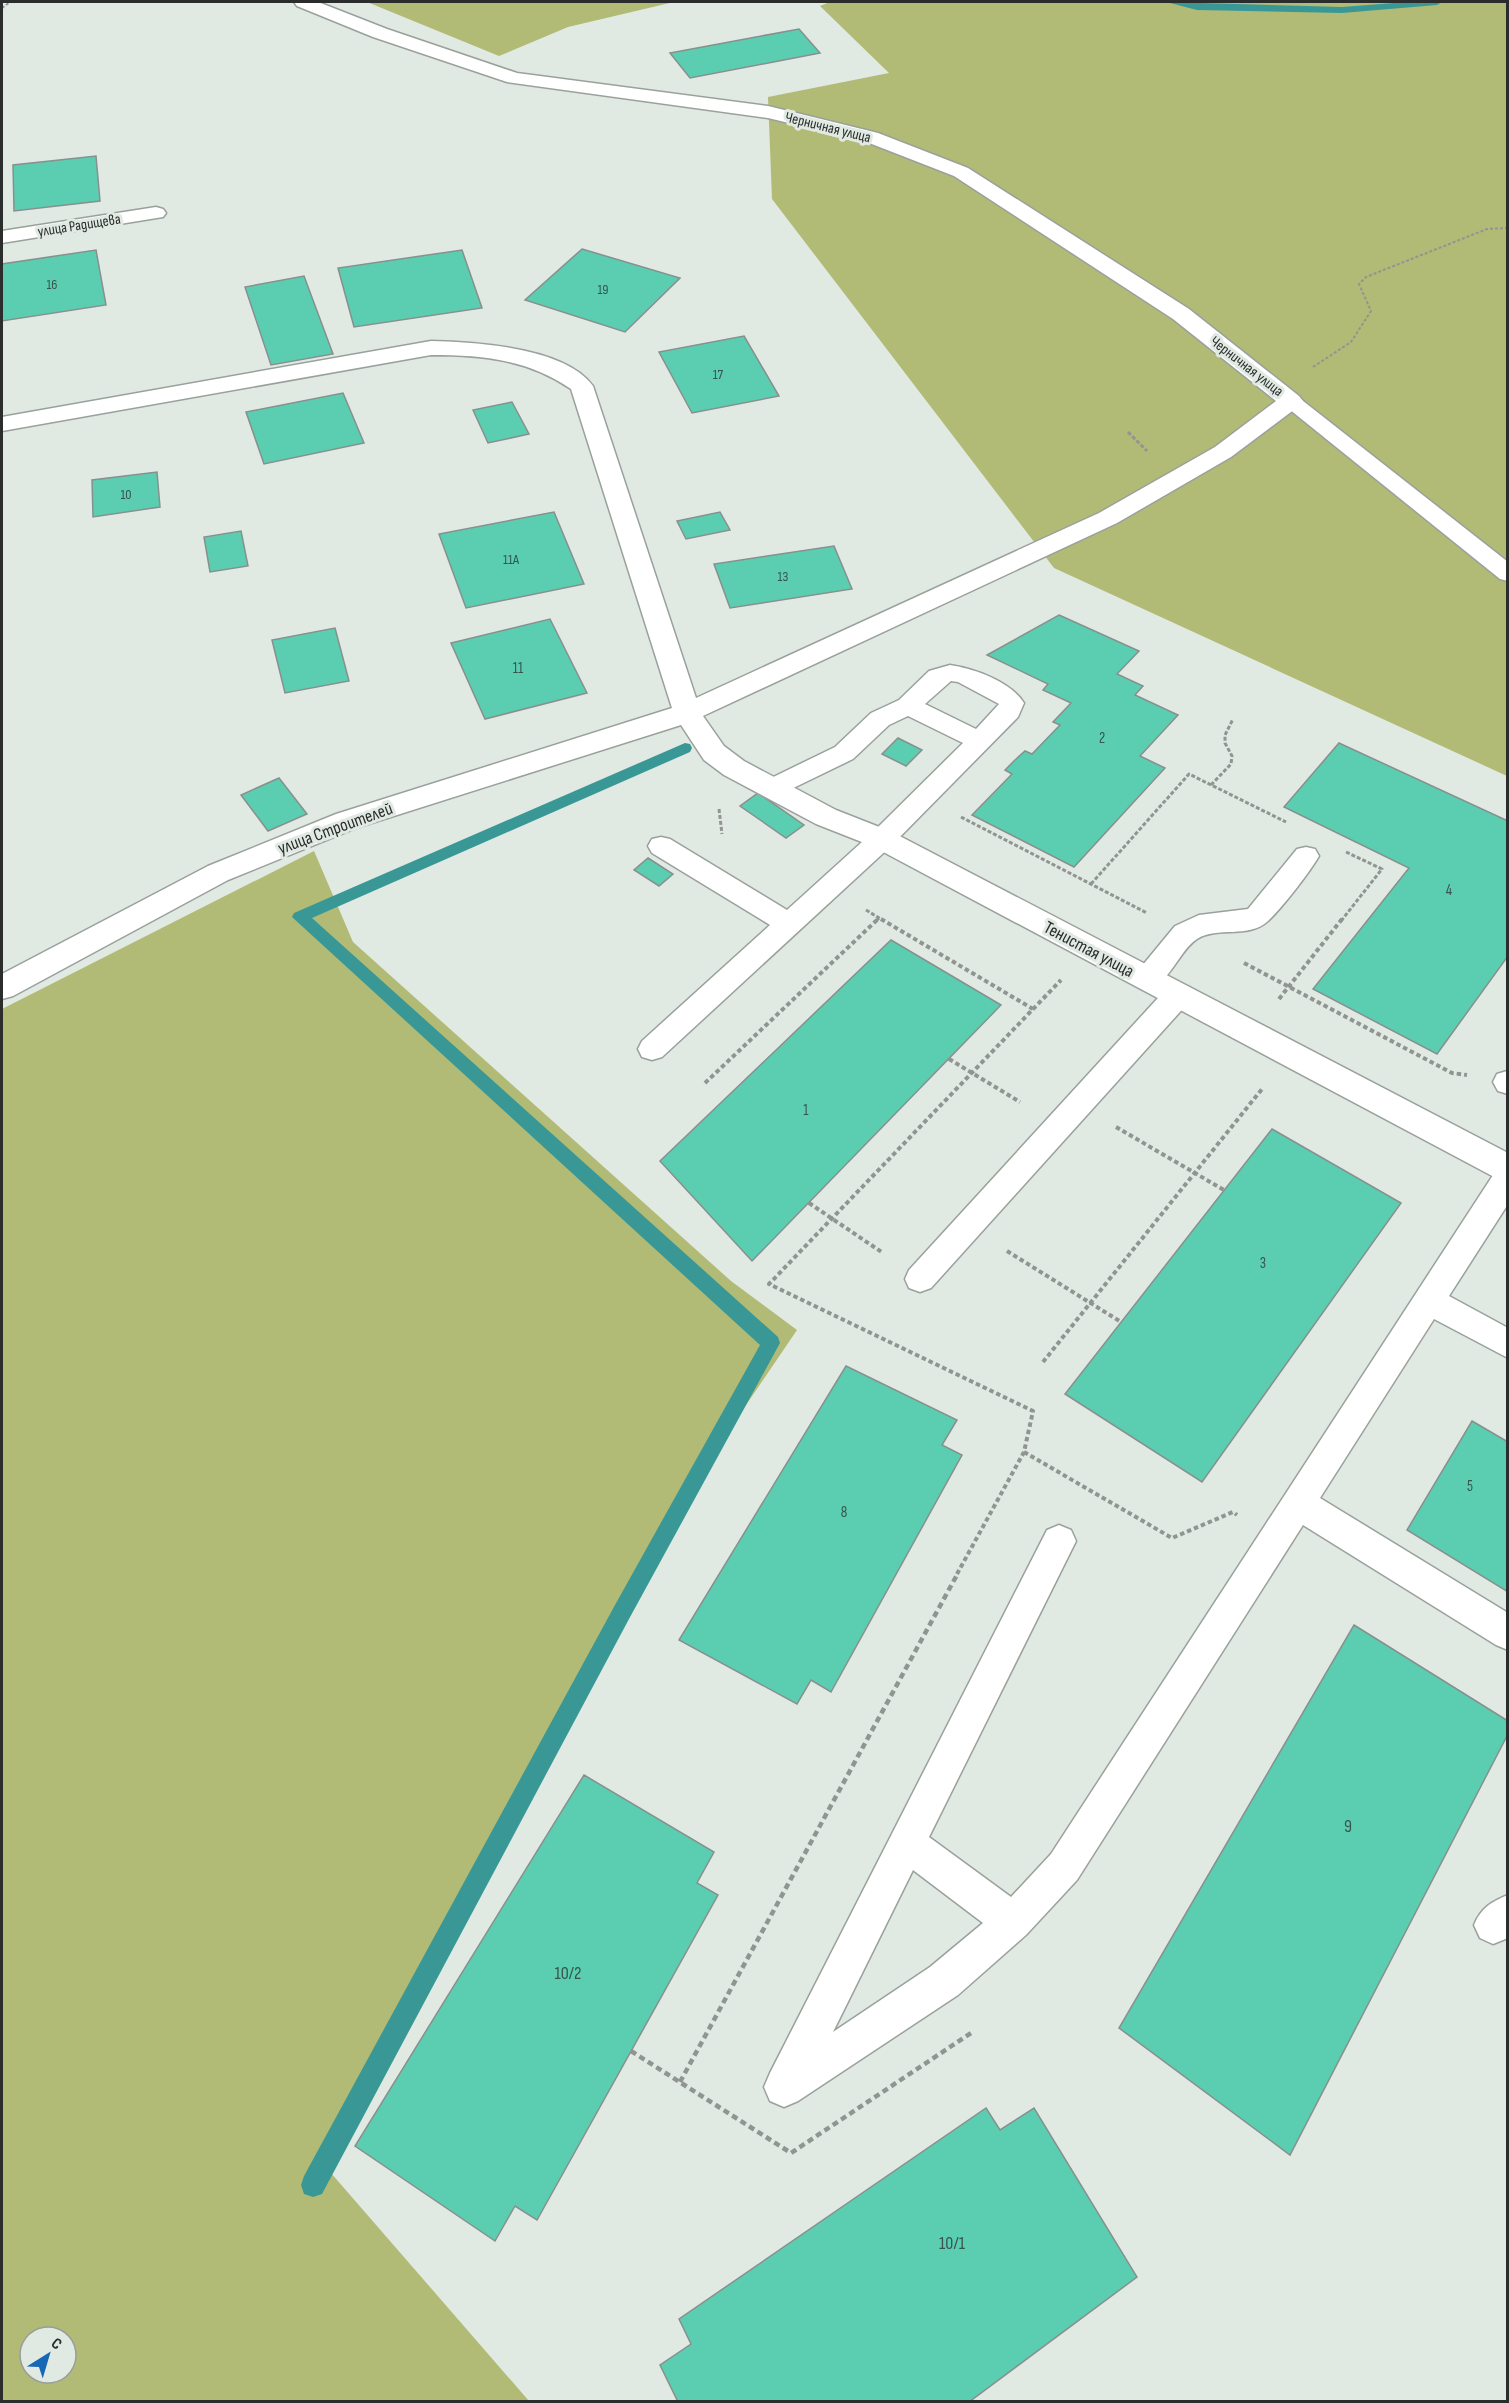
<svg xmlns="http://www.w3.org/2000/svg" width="1509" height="2403" viewBox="0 0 1509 2403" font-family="'Sofia Sans Condensed',sans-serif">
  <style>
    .green { fill: #b1bb75; fill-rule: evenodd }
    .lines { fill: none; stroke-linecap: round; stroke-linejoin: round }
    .stream { fill: #399896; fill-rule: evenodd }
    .building { fill: #5bceb1; stroke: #87908d; stroke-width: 1.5 }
    .service-casing { stroke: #9aa19c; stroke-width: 3 }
    .minor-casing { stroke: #9aa19c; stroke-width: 3 }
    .path-far3 { stroke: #909591; stroke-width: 2; stroke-dasharray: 3 2; stroke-linecap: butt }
    .path-far2 { stroke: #909591; stroke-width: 3; stroke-dasharray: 4 2; stroke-linecap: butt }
    .path-far1 { stroke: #909591; stroke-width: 4; stroke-dasharray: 4.5 3; stroke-linecap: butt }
    .path { stroke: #909591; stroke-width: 4.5; stroke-dasharray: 6 4; stroke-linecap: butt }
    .service { fill: #fff; fill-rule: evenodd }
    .minor { fill: #fff; fill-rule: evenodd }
    .labels { text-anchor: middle; stroke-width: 6; stroke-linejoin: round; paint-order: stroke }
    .far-number-label { font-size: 14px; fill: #36554c }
    .far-street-label { font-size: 15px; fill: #2a2d2b; stroke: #e1e9e3 }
    .number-label { font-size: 15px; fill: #36554c }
    .street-label { font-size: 18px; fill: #2a2d2b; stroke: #e1e9e3 }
    .near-number-label { font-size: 18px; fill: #36554c }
  </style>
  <rect width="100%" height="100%" fill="#e1e9e3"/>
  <g class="green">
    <path d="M 367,2 L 674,2 L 568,27 L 499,56 Z"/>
    <path d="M 830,2 L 1507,2 L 1507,776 L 1054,568 L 772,199 L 768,97 L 889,73 L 820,6 Z"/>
    <path d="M 314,851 L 353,942 L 731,1281 L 797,1330 L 691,1486 L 324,2165 L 529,2401 L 2,2401 L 2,1009 ZM 30,2337 L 66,2337 L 66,2373 L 30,2373 Z"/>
  </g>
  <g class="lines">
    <g class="stream">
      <path d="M 1166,2 L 1342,7 L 1407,2 L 1442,2 L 1437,5 L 1342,13 L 1197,10 Z"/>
      <path d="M 685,743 L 690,744 L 692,748 L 690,752 L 312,918 L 778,1337 L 780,1343 L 629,1619 L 322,2194 L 313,2197 L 304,2194 L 301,2185 L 304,2176 L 615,1605 L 760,1345 L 292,917 L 294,913 Z"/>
    </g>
  </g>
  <g class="building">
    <path d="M 799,29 L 820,53 L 690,78 L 670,53 Z"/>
    <path d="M 96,156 L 100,201 L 14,211 L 13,165 Z"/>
    <path d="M 582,249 L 680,278 L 625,332 L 525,300 Z"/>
    <path d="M 96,250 L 106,305 L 2,321 L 2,264 Z"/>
    <path d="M 462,250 L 482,308 L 354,327 L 338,268 Z"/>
    <path d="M 304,276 L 333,354 L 271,365 L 245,287 Z"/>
    <path d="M 744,336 L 779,396 L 692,413 L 659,352 Z"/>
    <path d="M 343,393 L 364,443 L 264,464 L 246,412 Z"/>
    <path d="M 512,402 L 529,434 L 488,443 L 473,410 Z"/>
    <path d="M 157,472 L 160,507 L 93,517 L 92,480 Z"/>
    <path d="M 554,512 L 584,584 L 466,608 L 439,534 Z"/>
    <path d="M 720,512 L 730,530 L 686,539 L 677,521 Z"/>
    <path d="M 241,531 L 248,566 L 210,572 L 204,537 Z"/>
    <path d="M 834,546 L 852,589 L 730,608 L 714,564 Z"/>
    <path d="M 1059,615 L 1139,651 L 1117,674 L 1143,686 L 1135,695 L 1178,715 L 1140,756 L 1165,768 L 1074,867 L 972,815 L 1012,774 L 1005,770 L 1015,760 L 1025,751 L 1032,754 L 1060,725 L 1053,722 L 1071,703 L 1043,690 L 1048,684 L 987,655 Z"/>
    <path d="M 550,619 L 587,693 L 485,719 L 451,643 Z"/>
    <path d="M 335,628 L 349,681 L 285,693 L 272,640 Z"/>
    <path d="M 898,738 L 922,750 L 906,766 L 882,754 Z"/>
    <path d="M 1339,743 L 1508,821 L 1508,956 L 1437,1054 L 1313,989 L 1409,868 L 1284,807 Z"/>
    <path d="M 279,778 L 307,814 L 268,831 L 241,795 Z"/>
    <path d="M 758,793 L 804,825 L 786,838 L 740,806 Z"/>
    <path d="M 648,858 L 673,874 L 659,886 L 634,870 Z"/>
    <path d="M 891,940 L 1001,1005 L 752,1261 L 660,1161 Z"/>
    <path d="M 1272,1129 L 1401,1203 L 1202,1482 L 1065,1394 Z"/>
    <path d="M 846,1366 L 957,1420 L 942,1445 L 962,1455 L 831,1692 L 811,1680 L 797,1704 L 679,1640 Z"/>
    <path d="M 1472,1421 L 1508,1442 L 1508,1592 L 1407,1530 Z"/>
    <path d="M 1354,1625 L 1508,1721 L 1508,1734 L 1290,2155 L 1119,2028 Z"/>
    <path d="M 584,1775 L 714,1852 L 697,1883 L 718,1895 L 537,2220 L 515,2206 L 495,2241 L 355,2146 Z"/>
    <path d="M 986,2108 L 1000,2130 L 1034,2108 L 1137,2277 L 969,2402 L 678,2402 L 660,2365 L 691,2344 L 679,2319 Z"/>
  </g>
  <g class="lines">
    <defs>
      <g id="service">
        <path d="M 1291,395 L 1298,397 L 1508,562 L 1508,581 L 1500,579 L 1284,405 L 1280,401 L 1284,397 Z"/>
        <path d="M 950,665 C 975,669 1010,681 1024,703 L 1018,717 L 891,846 L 662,1057 L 652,1060 L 642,1057 L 638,1049 L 642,1041 L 770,925 L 652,853 L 648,846 L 652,839 L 661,837 L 670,839 L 787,910 L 873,832 L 963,743 L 908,716 L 889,725 L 853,759 L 781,794 L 772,797 L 763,794 L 759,788 L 763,782 L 835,747 L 871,713 L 899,700 L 929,671 ZM 951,681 L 958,682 L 999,704 L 976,729 L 925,704 Z"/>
        <path d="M 1306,847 L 1315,849 L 1319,856 C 1310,872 1281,909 1268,921 C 1249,939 1217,926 1197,939 C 1176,952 1167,996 1137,986 L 1133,979 L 1137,972 L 1175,926 L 1199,915 L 1248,909 L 1297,849 Z"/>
        <path d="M 1178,984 L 1188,987 L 1192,995 L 1188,1003 L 931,1288 L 920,1292 L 909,1288 L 905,1279 L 909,1270 L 1168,987 Z"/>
        <path d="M 1507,1071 L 1508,1071 L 1508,1094 L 1498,1091 L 1493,1082 L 1497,1074 Z"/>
        <path d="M 1508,1166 L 1508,1204 L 1449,1296 L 1508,1328 L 1508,1358 L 1434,1319 L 1320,1498 L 1508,1613 L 1508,1650 L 1496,1645 L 1303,1525 L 1077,1880 L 1026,1935 L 958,1995 L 798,2101 L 784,2107 L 770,2101 L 764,2087 L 770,2073 L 1047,1530 L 1059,1525 L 1071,1530 L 1076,1541 L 929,1837 L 1011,1897 L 1051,1854 L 1497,1169 ZM 913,1870 L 983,1923 L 930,1967 L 833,2032 Z"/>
        <path d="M 1508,1895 L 1508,1938 L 1493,1944 L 1480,1938 L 1474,1925 C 1481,1908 1491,1902 1508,1895 Z"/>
      </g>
      <g id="minor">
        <path d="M 294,2 L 318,2 L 387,29 L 517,73 L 768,106 L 878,133 L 968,168 L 1189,309 L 1299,396 L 1303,401 L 1299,406 L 1231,457 L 1117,523 L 703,716 L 724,746 L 744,761 L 836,810 L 892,832 L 1508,1153 L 1508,1182 L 1496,1178 L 872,846 L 816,824 L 724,775 L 704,760 L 681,725 L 356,828 L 228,880 L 13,996 L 2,999 L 2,974 L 208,866 L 336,814 L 672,708 L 571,389 C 527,359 482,355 431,355 L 2,431 L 2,417 L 431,341 C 474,342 565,347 593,386 L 696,698 L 1099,513 L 1215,447 L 1276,401 L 1173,319 L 954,176 L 864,141 L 768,118 L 507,82 L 373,37 L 297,6 Z"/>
        <path d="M 156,207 L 163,209 L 166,213 L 163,217 L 2,243 L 2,231 Z"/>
      </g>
    </defs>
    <use href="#service" class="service-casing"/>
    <use href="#minor" class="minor-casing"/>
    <g class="path-far3">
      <path d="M 2,8 L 10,2"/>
      <path d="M 1313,367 L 1351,342 L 1371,311 L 1359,284 L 1366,277 L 1487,229 L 1508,228"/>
    </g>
    <g class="path-far2">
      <path d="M 1128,432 L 1147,451"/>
      <path d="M 1211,785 L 1231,764 L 1232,756 L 1225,743 L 1225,735 L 1233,719"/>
      <path d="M 719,809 L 722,834"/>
      <path d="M 961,817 L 1147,913"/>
      <path d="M 1091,884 L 1189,774 L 1286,822"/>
      <path d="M 866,910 L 884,921"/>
      <path d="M 876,921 L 880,917"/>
      <path d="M 1341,921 L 1382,869 L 1346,852"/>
    </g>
    <g class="path-far1">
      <path d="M 881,919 L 1033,1009"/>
      <path d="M 1244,963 L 1452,1073 L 1467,1075"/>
      <path d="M 1279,999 L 1342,919"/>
      <path d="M 949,1059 L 1020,1102"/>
      <path d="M 705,1083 L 878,919"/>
      <path d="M 1116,1127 L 1224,1190"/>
      <path d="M 809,1203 L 883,1253"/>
      <path d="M 1007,1251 L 1121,1322"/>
      <path d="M 1043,1362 L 1262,1089"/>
      <path d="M 1024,1452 L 1172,1538 L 1233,1512 L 1237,1515"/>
      <path d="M 957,1574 L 1024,1452 L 1033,1411 L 769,1284 L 1061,980"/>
    </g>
    <g class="path">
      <path d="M 631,2051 L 791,2153 L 974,2031"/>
      <path d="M 680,2082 L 958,1573"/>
    </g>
    <use href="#service" class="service"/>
    <use href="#minor" class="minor"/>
  </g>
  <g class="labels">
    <g class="far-number-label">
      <text x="52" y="289">16</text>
      <text x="603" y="294">19</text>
      <text x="718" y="379">17</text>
      <text x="126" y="499">10</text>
      <text x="511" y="564">11А</text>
      <text x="783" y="581">13</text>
    </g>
    <g class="far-street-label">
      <text transform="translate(828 127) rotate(14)" y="5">Черничная улица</text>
      <text transform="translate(79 225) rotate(-9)" y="5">улица Радищева</text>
      <text transform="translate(1247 366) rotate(38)" y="5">Черничная улица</text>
    </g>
    <g class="number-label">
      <text x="518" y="673">11</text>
      <text x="1102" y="743">2</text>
      <text x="1449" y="895">4</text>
      <text x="806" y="1115">1</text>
      <text x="1263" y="1268">3</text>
      <text x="1470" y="1491">5</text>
      <text x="844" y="1517">8</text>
    </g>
    <g class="street-label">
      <text transform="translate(335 828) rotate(-20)" y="6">улица Строителей</text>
      <text transform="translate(1089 949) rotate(28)" y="6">Тенистая улица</text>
    </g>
    <g class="near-number-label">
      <text x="1348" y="1832">9</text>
      <text x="568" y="1979">10/2</text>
      <text x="952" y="2249">10/1</text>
    </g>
  </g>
  <rect width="1509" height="2403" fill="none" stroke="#2a2d2b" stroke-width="6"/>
  <g transform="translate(48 2355) rotate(37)"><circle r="28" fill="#e1e9e3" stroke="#989e99" stroke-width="1.5"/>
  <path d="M0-4.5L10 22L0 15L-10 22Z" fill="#1767b6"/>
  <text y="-9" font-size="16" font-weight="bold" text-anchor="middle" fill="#2a2d2b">С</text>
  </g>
</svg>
